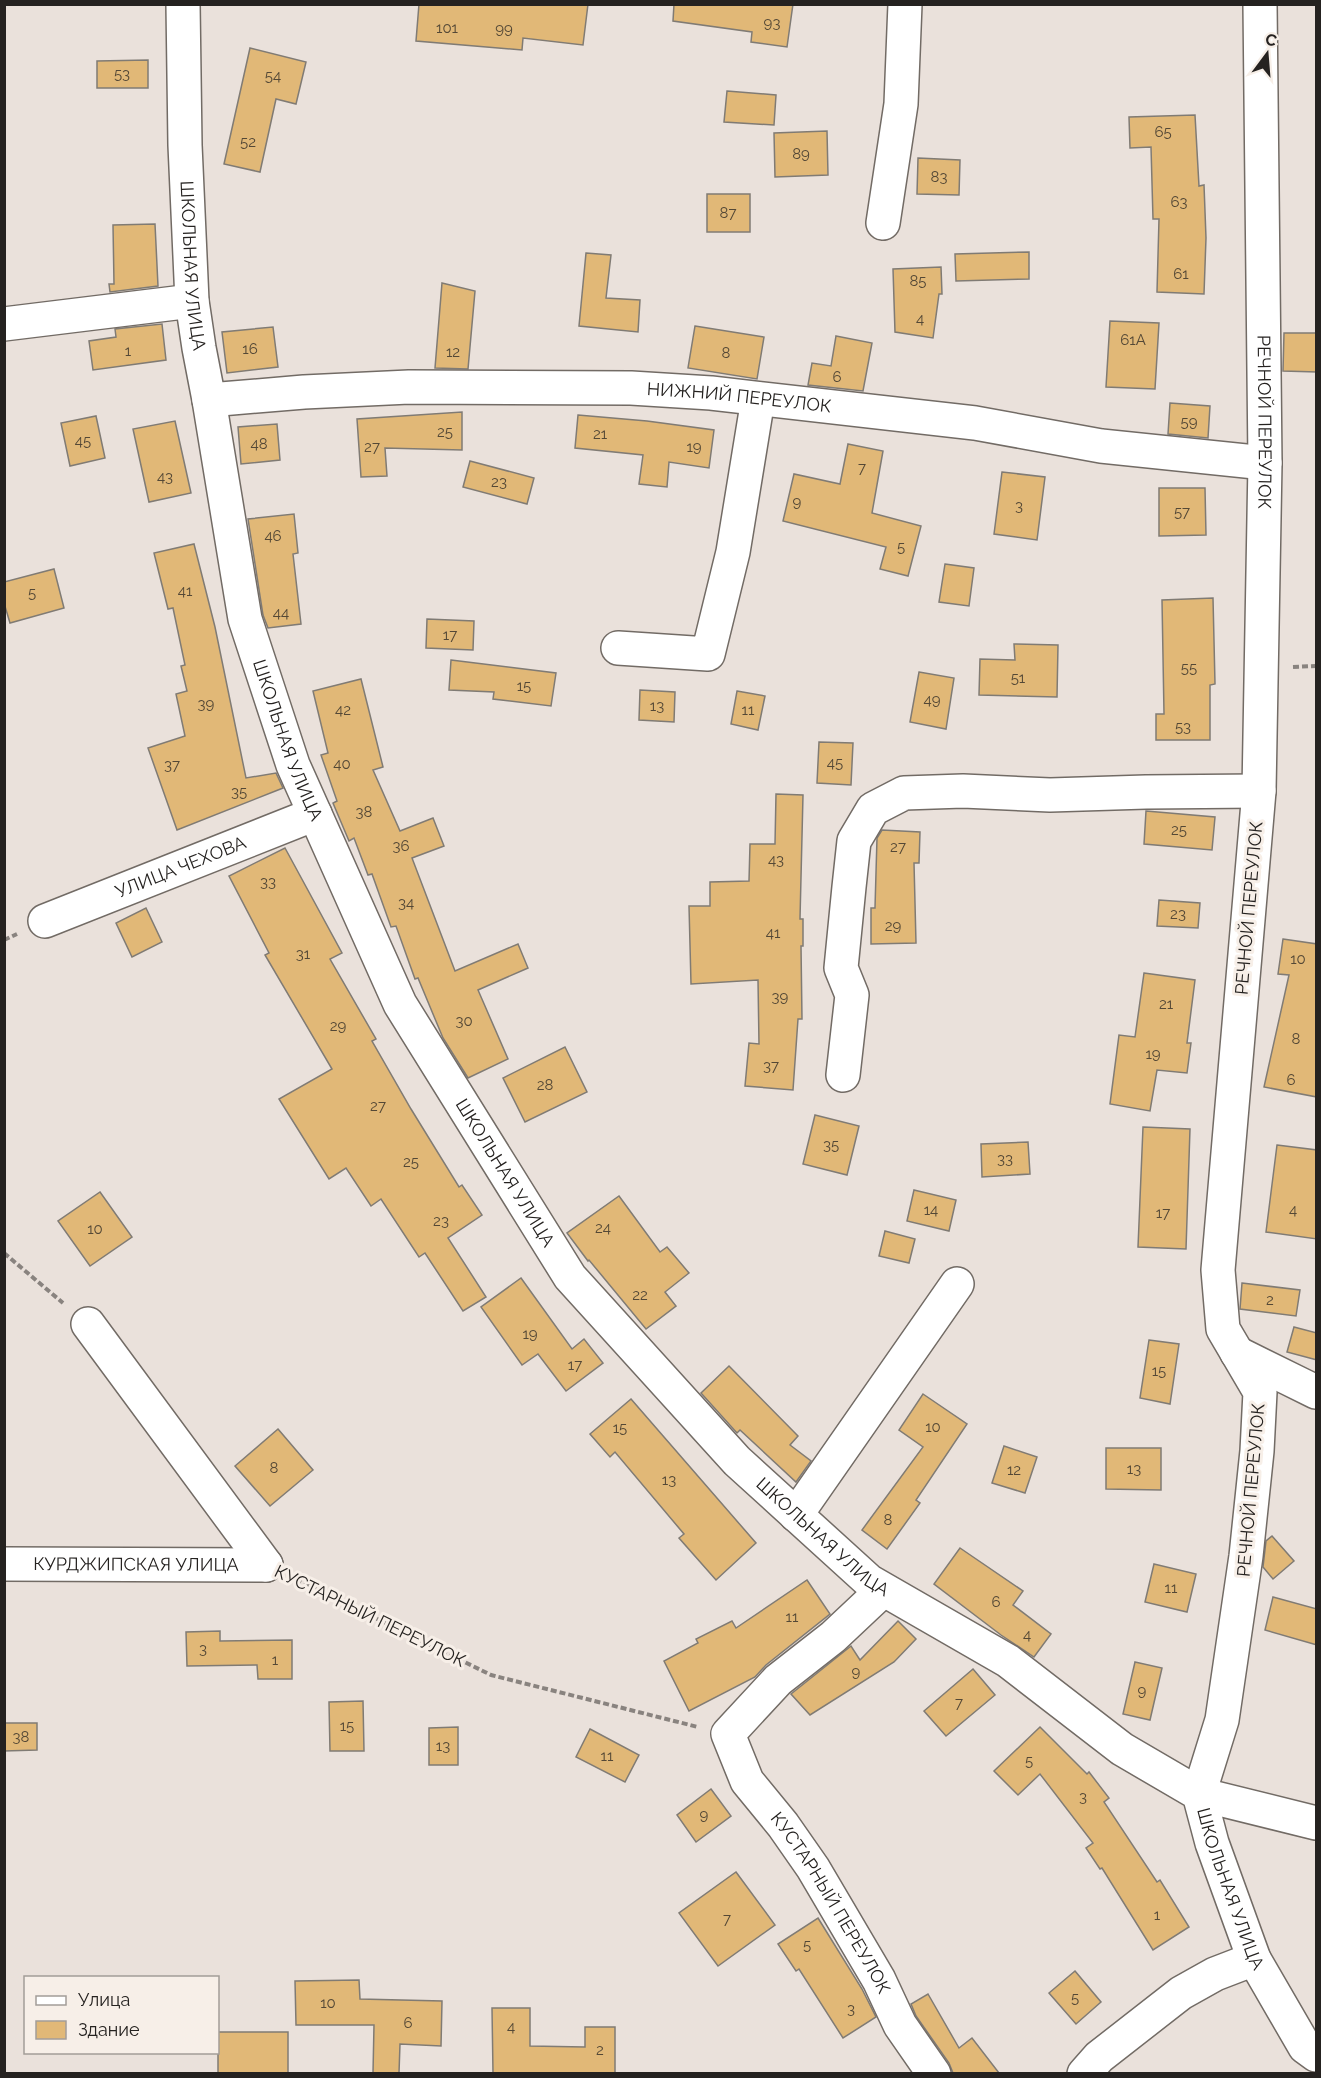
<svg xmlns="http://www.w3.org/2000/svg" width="1321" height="2078" viewBox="0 0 1321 2078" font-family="Raleway,sans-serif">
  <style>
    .building { fill: #e1b877; stroke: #807b74; stroke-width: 1.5 }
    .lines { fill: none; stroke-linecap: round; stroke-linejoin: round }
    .minor-casing { stroke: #726b65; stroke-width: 36 }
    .path { stroke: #89837f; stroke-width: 4; stroke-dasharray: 6 3; stroke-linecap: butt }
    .minor { stroke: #fff; stroke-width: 33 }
    .labels { text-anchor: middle; stroke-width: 6; stroke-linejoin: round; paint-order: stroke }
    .number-label { font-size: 15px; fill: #544836 }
    .street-label { font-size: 18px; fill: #252220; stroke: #f7efe8 }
  </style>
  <rect width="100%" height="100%" fill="#eae1db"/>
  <g class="building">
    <path d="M 419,4 L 588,4 L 583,45 L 523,38 L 522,50 L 416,41 Z"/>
    <path d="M 674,4 L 793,4 L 787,47 L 751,42 L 752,32 L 673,21 Z"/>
    <path d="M 250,48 L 306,62 L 296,104 L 276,99 L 260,172 L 224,164 Z"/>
    <path d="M 148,60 L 148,88 L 97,88 L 97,61 Z"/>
    <path d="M 727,91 L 776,95 L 774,125 L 724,122 Z"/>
    <path d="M 1195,115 L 1199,186 L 1204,185 L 1206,238 L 1204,294 L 1157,292 L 1159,219 L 1153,219 L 1151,147 L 1130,148 L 1129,117 Z"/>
    <path d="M 827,131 L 828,175 L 775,177 L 774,133 Z"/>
    <path d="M 918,158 L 960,160 L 959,195 L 917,194 Z"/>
    <rect x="707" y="194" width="43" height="38"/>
    <path d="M 155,224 L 158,286 L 110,292 L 109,284 L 114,284 L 113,225 Z"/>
    <path d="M 1029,252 L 1029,279 L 956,281 L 955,254 Z"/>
    <path d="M 586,253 L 611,255 L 606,298 L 640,300 L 638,332 L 579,326 Z"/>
    <path d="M 941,267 L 942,294 L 939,294 L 933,338 L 895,332 L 893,269 Z"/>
    <path d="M 442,283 L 475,291 L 468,369 L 435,368 Z"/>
    <path d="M 1110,321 L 1159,323 L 1155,389 L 1106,387 Z"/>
    <path d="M 162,324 L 166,360 L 93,370 L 89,341 L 116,337 L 115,329 Z"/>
    <path d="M 695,326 L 764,337 L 757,379 L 688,368 Z"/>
    <path d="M 273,327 L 278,367 L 227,373 L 222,332 Z"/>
    <path d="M 1284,333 L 1317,333 L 1317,372 L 1283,371 Z"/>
    <path d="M 836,336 L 872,343 L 863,391 L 808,385 L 812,363 L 831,366 Z"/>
    <path d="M 1170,403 L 1210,406 L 1208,438 L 1168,434 Z"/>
    <path d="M 462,412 L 462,450 L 385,448 L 387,476 L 361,477 L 357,419 Z"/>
    <path d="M 578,415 L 647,421 L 714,430 L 709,468 L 669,462 L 667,487 L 639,484 L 643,455 L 575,448 Z"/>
    <path d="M 96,416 L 105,458 L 70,466 L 61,423 Z"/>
    <path d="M 175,421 L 191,493 L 149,502 L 133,429 Z"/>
    <path d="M 277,424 L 280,460 L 241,464 L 238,427 Z"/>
    <path d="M 848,444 L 883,451 L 872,513 L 921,526 L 908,576 L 880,569 L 886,547 L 783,521 L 794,474 L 840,484 Z"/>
    <path d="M 470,461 L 534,478 L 527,504 L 463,487 Z"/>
    <path d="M 1002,472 L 1045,477 L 1037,540 L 994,534 Z"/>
    <path d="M 1159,488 L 1205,488 L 1206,535 L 1159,536 Z"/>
    <path d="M 294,514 L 298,553 L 293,554 L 301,624 L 268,628 L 263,615 L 248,519 Z"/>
    <path d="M 194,544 L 215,627 L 246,778 L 276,773 L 283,788 L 177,830 L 148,748 L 185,736 L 176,694 L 187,691 L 181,666 L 185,665 L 173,608 L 168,609 L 154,553 Z"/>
    <path d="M 945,564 L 974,568 L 969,606 L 939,602 Z"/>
    <path d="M 54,569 L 64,608 L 10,623 L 4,603 L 4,582 Z"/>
    <path d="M 1213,598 L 1215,684 L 1210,685 L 1210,740 L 1156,740 L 1156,714 L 1164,714 L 1162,600 Z"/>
    <path d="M 427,619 L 474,621 L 473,650 L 426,648 Z"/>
    <path d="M 1014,644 L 1058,645 L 1057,697 L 979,695 L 980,659 L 1015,660 Z"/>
    <path d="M 451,660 L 556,673 L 551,706 L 493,699 L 494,692 L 449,690 Z"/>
    <path d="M 919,672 L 954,678 L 946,729 L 910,722 Z"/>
    <path d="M 361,679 L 383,767 L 373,770 L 400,831 L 433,818 L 444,846 L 412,858 L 455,971 L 518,944 L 528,968 L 478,990 L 508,1059 L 468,1078 L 443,1038 L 418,978 L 415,979 L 396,926 L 391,927 L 372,874 L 368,875 L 354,838 L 349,841 L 333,803 L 337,801 L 321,755 L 328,753 L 313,691 Z"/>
    <path d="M 640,690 L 675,692 L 674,722 L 639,720 Z"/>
    <path d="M 737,691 L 765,696 L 758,730 L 731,724 Z"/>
    <path d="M 819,742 L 853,743 L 851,785 L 817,783 Z"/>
    <path d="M 776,794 L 803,795 L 800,919 L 803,919 L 803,946 L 801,946 L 802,1019 L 798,1019 L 793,1090 L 745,1086 L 749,1043 L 759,1044 L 758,980 L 691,984 L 689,906 L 710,906 L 710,882 L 749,881 L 750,844 L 775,844 Z"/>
    <path d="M 1146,811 L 1215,817 L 1212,850 L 1144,844 Z"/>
    <path d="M 882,830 L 920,832 L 919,863 L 914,863 L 916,943 L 871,944 L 871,908 L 875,908 L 877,838 Z"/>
    <path d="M 285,848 L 342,953 L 330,959 L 376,1039 L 372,1041 L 411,1109 L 459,1187 L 462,1185 L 482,1215 L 448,1238 L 486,1297 L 463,1311 L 425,1253 L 419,1257 L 381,1199 L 371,1206 L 346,1168 L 329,1179 L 279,1099 L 332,1069 L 265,955 L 269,953 L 229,876 Z"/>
    <path d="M 1159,900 L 1200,903 L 1198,928 L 1157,926 Z"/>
    <path d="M 146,908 L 162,942 L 132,957 L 116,923 Z"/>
    <path d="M 1283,939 L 1317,944 L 1317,1097 L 1264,1087 L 1289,975 L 1278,974 Z"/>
    <path d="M 1144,973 L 1195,980 L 1187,1043 L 1191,1043 L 1187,1073 L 1157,1070 L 1150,1111 L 1110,1104 L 1119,1035 L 1135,1037 Z"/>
    <path d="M 565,1047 L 587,1092 L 525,1122 L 503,1078 Z"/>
    <path d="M 815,1115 L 859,1126 L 847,1175 L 803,1164 Z"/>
    <path d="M 1143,1127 L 1190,1129 L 1186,1249 L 1138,1247 Z"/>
    <path d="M 1028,1142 L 1030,1174 L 982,1177 L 981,1144 Z"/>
    <path d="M 1277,1145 L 1317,1150 L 1317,1239 L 1266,1232 Z"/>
    <path d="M 914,1190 L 956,1200 L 949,1231 L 907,1221 Z"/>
    <path d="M 100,1192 L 132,1237 L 90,1266 L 58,1221 Z"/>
    <path d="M 619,1196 L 660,1252 L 667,1247 L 689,1273 L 665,1292 L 676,1306 L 646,1329 L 589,1260 L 588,1261 L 567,1233 Z"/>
    <path d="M 885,1231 L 915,1239 L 909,1263 L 879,1256 Z"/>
    <path d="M 521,1278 L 572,1349 L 584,1339 L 603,1363 L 566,1391 L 538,1354 L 522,1365 L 481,1307 Z"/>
    <path d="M 1242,1283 L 1300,1290 L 1296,1316 L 1240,1309 Z"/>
    <path d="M 1294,1327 L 1317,1333 L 1317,1360 L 1287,1352 Z"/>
    <path d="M 1149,1340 L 1179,1344 L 1170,1404 L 1140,1398 Z"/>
    <path d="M 729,1366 L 798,1436 L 790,1445 L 811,1461 L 796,1482 L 740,1430 L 737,1433 L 701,1393 Z"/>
    <path d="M 923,1394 L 967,1424 L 916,1500 L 920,1503 L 887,1549 L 862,1530 L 923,1447 L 899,1430 Z"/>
    <path d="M 631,1399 L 756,1543 L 716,1580 L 679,1538 L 684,1534 L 615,1452 L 610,1457 L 590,1434 Z"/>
    <path d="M 278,1429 L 313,1470 L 270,1506 L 235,1466 Z"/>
    <path d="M 1004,1446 L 1037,1457 L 1025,1493 L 992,1483 Z"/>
    <path d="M 1106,1448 L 1161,1448 L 1161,1490 L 1106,1489 Z"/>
    <path d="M 1272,1536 L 1294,1561 L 1273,1579 L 1263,1567 L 1266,1541 Z"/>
    <path d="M 960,1548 L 1023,1591 L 1013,1605 L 1051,1634 L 1034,1657 L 1001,1635 L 934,1584 Z"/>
    <path d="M 1154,1564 L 1196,1574 L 1187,1612 L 1145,1602 Z"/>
    <path d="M 807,1580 L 830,1614 L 766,1665 L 755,1677 L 689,1711 L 664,1661 L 698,1643 L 696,1639 L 732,1621 L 736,1628 Z"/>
    <path d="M 1273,1597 L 1317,1609 L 1317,1645 L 1265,1630 Z"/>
    <path d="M 898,1621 L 916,1639 L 894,1662 L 810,1715 L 791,1694 L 851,1646 L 860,1660 Z"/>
    <path d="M 220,1631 L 220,1641 L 292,1640 L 292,1679 L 258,1679 L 257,1665 L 187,1666 L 186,1632 Z"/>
    <path d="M 1135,1662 L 1162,1668 L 1150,1720 L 1123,1714 Z"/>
    <path d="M 973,1669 L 995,1695 L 946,1736 L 924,1711 Z"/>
    <path d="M 363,1701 L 364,1751 L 330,1751 L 329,1702 Z"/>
    <path d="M 4,1723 L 37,1723 L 37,1750 L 4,1751 Z"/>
    <path d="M 458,1727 L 458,1765 L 429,1765 L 429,1728 Z"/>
    <path d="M 1040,1727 L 1087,1774 L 1089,1772 L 1109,1798 L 1104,1802 L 1157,1882 L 1160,1880 L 1189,1927 L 1153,1950 L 1102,1868 L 1100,1869 L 1086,1848 L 1093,1843 L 1040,1774 L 1018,1795 L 994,1771 Z"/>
    <path d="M 590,1729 L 639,1755 L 625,1782 L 576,1757 Z"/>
    <path d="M 711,1789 L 731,1816 L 696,1842 L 677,1815 Z"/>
    <path d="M 736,1872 L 775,1925 L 718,1966 L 679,1913 Z"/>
    <path d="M 818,1918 L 862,1989 L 876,2017 L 843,2038 L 799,1969 L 796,1971 L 778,1944 Z"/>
    <path d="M 1075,1971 L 1101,2002 L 1076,2024 L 1049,1993 Z"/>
    <path d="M 359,1980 L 360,1999 L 442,2001 L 441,2046 L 400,2044 L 399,2073 L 373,2073 L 374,2025 L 296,2025 L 295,1981 Z"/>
    <path d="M 928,1994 L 959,2048 L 972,2038 L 999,2073 L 953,2073 L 949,2063 L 916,2016 L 911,2004 Z"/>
    <path d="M 492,2008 L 530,2008 L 530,2046 L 585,2047 L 585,2027 L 615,2027 L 615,2073 L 493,2073 Z"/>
    <rect x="218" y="2032" width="70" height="41"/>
  </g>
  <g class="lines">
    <defs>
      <g id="minor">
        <path id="s1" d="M 183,4 L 185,145 L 192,301 L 199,348 L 209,400 L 245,619 L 293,765 L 400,1004 L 570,1277 L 737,1461 L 869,1581 L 1008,1661 L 1122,1749 L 1199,1794 L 1212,1843 L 1254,1959 L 1305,2047 L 1316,2055"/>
        <path id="s2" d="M 1260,4 L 1265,463 L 1259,791 L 1218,1270 L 1223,1329 L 1260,1392 L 1257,1451 L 1246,1556 L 1222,1720 L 1199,1794 L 1316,1823"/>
        <path d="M 883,223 L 901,104 L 905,4"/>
        <path d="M 4,324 L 192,301"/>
        <path id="s3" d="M 209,400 L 304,392 L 409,387 L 631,388 L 711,393 L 975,423 L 1101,446 L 1265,463"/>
        <path d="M 618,648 L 708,654 L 733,552 L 758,399"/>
        <path id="s4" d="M 45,921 L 315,814"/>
        <path d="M 843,1075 L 852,995 L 841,968 L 849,887 L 854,841 L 873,809 L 904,793 L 963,791 L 1050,795 L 1146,792 L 1259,791"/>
        <path d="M 88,1324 L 266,1565"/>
        <path d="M 1237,1353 L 1316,1392"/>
        <path d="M 796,1515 L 957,1284"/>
        <path id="s5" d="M 4,1564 L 266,1565"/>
        <path id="s6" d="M 883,1590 L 833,1637 L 778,1680 L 728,1734 L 747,1781 L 783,1825 L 813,1868 L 879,1980 L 900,2025 L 934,2074"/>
        <path d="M 1084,2074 L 1099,2057 L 1181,1993 L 1215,1974 L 1254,1959"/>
      </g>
    </defs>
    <use href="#minor" class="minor-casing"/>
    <g class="path">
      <path d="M 1293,667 L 1316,666"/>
      <path d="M 4,940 L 17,934"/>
      <path d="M 4,1253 L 63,1303"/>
      <path d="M 296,1579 L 491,1675 L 698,1727"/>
    </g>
    <use href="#minor" class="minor"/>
  </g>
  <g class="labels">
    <g class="number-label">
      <text x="772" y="28">93</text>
      <text x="447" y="33">101</text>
      <text x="504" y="34">99</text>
      <text x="122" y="79">53</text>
      <text x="273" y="81">54</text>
      <text x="1163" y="137">65</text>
      <text x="248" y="147">52</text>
      <text x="801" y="159">89</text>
      <text x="939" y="182">83</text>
      <text x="1179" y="207">63</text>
      <text x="728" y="218">87</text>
      <text x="1181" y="279">61</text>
      <text x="918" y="286">85</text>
      <text x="920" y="324">4</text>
      <text x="1133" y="345">61А</text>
      <text x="250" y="354">16</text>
      <text x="128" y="356">1</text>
      <text x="453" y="357">12</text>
      <text x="726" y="358">8</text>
      <text x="837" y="382">6</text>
      <text x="1189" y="427">59</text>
      <text x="445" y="437">25</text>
      <text x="600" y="439">21</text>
      <text x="83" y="446">45</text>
      <text x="259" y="449">48</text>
      <text x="372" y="452">27</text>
      <text x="694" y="452">19</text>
      <text x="862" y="473">7</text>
      <text x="165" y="482">43</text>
      <text x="499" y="487">23</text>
      <text x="797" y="507">9</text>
      <text x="1019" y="511">3</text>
      <text x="1182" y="517">57</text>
      <text x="273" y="541">46</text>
      <text x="901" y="552">5</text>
      <text x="185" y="596">41</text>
      <text x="32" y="598">5</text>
      <text x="281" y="618">44</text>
      <text x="450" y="640">17</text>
      <text x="1189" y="673">55</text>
      <text x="1018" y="683">51</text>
      <text x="524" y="691">15</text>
      <text x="932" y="705">49</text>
      <text x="206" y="709">39</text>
      <text x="657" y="711">13</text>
      <text x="343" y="715">42</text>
      <text x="748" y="715">11</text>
      <text x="1183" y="732">53</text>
      <text x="835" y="768">45</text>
      <text x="342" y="769">40</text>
      <text x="172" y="770">37</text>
      <text x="239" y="797">35</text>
      <text x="364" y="817">38</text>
      <text x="1179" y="835">25</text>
      <text x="401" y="851">36</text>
      <text x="898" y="852">27</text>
      <text x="776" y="865">43</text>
      <text x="268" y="887">33</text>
      <text x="406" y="908">34</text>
      <text x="1178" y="919">23</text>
      <text x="893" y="931">29</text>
      <text x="773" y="938">41</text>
      <text x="303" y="959">31</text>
      <text x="1298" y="964">10</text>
      <text x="780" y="1002">39</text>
      <text x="1166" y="1009">21</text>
      <text x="464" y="1026">30</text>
      <text x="338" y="1031">29</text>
      <text x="1296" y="1044">8</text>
      <text x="1153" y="1059">19</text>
      <text x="771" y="1071">37</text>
      <text x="1291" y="1085">6</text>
      <text x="545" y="1090">28</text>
      <text x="378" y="1111">27</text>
      <text x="831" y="1150">35</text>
      <text x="1005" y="1164">33</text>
      <text x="411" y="1167">25</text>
      <text x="931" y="1215">14</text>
      <text x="1293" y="1215">4</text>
      <text x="1163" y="1218">17</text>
      <text x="441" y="1226">23</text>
      <text x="603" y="1233">24</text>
      <text x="95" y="1234">10</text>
      <text x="640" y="1300">22</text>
      <text x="1270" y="1305">2</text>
      <text x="530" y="1339">19</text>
      <text x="575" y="1370">17</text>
      <text x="1159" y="1376">15</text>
      <text x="933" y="1432">10</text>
      <text x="620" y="1433">15</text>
      <text x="274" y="1473">8</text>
      <text x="1134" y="1474">13</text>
      <text x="1014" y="1475">12</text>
      <text x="669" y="1485">13</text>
      <text x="888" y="1525">8</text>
      <text x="1171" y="1593">11</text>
      <text x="996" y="1607">6</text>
      <text x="792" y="1622">11</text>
      <text x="1027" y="1640">4</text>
      <text x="203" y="1654">3</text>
      <text x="275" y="1665">1</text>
      <text x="856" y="1677">9</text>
      <text x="1142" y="1696">9</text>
      <text x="959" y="1708">7</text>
      <text x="347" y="1731">15</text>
      <text x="21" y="1742">38</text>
      <text x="443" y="1751">13</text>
      <text x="607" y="1761">11</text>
      <text x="1029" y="1766">5</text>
      <text x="1083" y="1802">3</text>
      <text x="704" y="1820">9</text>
      <text x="1157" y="1920">1</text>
      <text x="727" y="1924">7</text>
      <text x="807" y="1950">5</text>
      <text x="1075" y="2003">5</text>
      <text x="328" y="2008">10</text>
      <text x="851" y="2014">3</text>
      <text x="408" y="2028">6</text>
      <text x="511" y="2032">4</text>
      <text x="600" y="2055">2</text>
    </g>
    <g class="street-label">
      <text dy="6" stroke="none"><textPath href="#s1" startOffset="262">ШКОЛЬНАЯ УЛИЦА</textPath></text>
      <text dy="6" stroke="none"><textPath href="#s3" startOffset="531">НИЖНИЙ ПЕРЕУЛОК</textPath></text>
      <text dy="6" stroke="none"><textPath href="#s2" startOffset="418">РЕЧНОЙ ПЕРЕУЛОК</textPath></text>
      <text dy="6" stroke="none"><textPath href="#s1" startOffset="748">ШКОЛЬНАЯ УЛИЦА</textPath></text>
      <text dy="6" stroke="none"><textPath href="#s4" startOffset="146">УЛИЦА ЧЕХОВА</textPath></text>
      <text transform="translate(1249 908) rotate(-85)" y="6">РЕЧНОЙ ПЕРЕУЛОК</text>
      <text dy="6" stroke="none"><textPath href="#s1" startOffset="1234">ШКОЛЬНАЯ УЛИЦА</textPath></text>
      <text transform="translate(1251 1490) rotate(-85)" y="6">РЕЧНОЙ ПЕРЕУЛОК</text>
      <text dy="6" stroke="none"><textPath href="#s1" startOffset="1720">ШКОЛЬНАЯ УЛИЦА</textPath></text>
      <text dy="6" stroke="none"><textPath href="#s5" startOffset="132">КУРДЖИПСКАЯ УЛИЦА</textPath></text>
      <text transform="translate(370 1616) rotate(26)" y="6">КУСТАРНЫЙ ПЕРЕУЛОК</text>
      <text dy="6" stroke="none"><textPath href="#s1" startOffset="2277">ШКОЛЬНАЯ УЛИЦА</textPath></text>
      <text dy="6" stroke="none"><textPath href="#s6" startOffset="411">КУСТАРНЫЙ ПЕРЕУЛОК</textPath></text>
    </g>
  </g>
  <rect width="1321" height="2078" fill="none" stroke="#252220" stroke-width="12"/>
  <rect x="24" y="1976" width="195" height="78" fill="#f7efe8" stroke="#a39d98" stroke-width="1.5"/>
  <rect x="36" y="1996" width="30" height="9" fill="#ffffff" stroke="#a39d98" stroke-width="1.5"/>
  <text x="78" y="2006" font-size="18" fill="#252220">Улица</text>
  <rect x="36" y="2021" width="30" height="18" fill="#e1b877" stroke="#a39d98" stroke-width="1.5"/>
  <text x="78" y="2036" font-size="18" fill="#252220">Здание</text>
  <g transform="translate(1267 54) rotate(16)" stroke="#f7efe8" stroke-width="4.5" paint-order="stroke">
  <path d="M0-4.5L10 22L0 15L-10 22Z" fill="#252220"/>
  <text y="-9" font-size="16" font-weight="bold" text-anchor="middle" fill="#252220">С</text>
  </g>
</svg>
